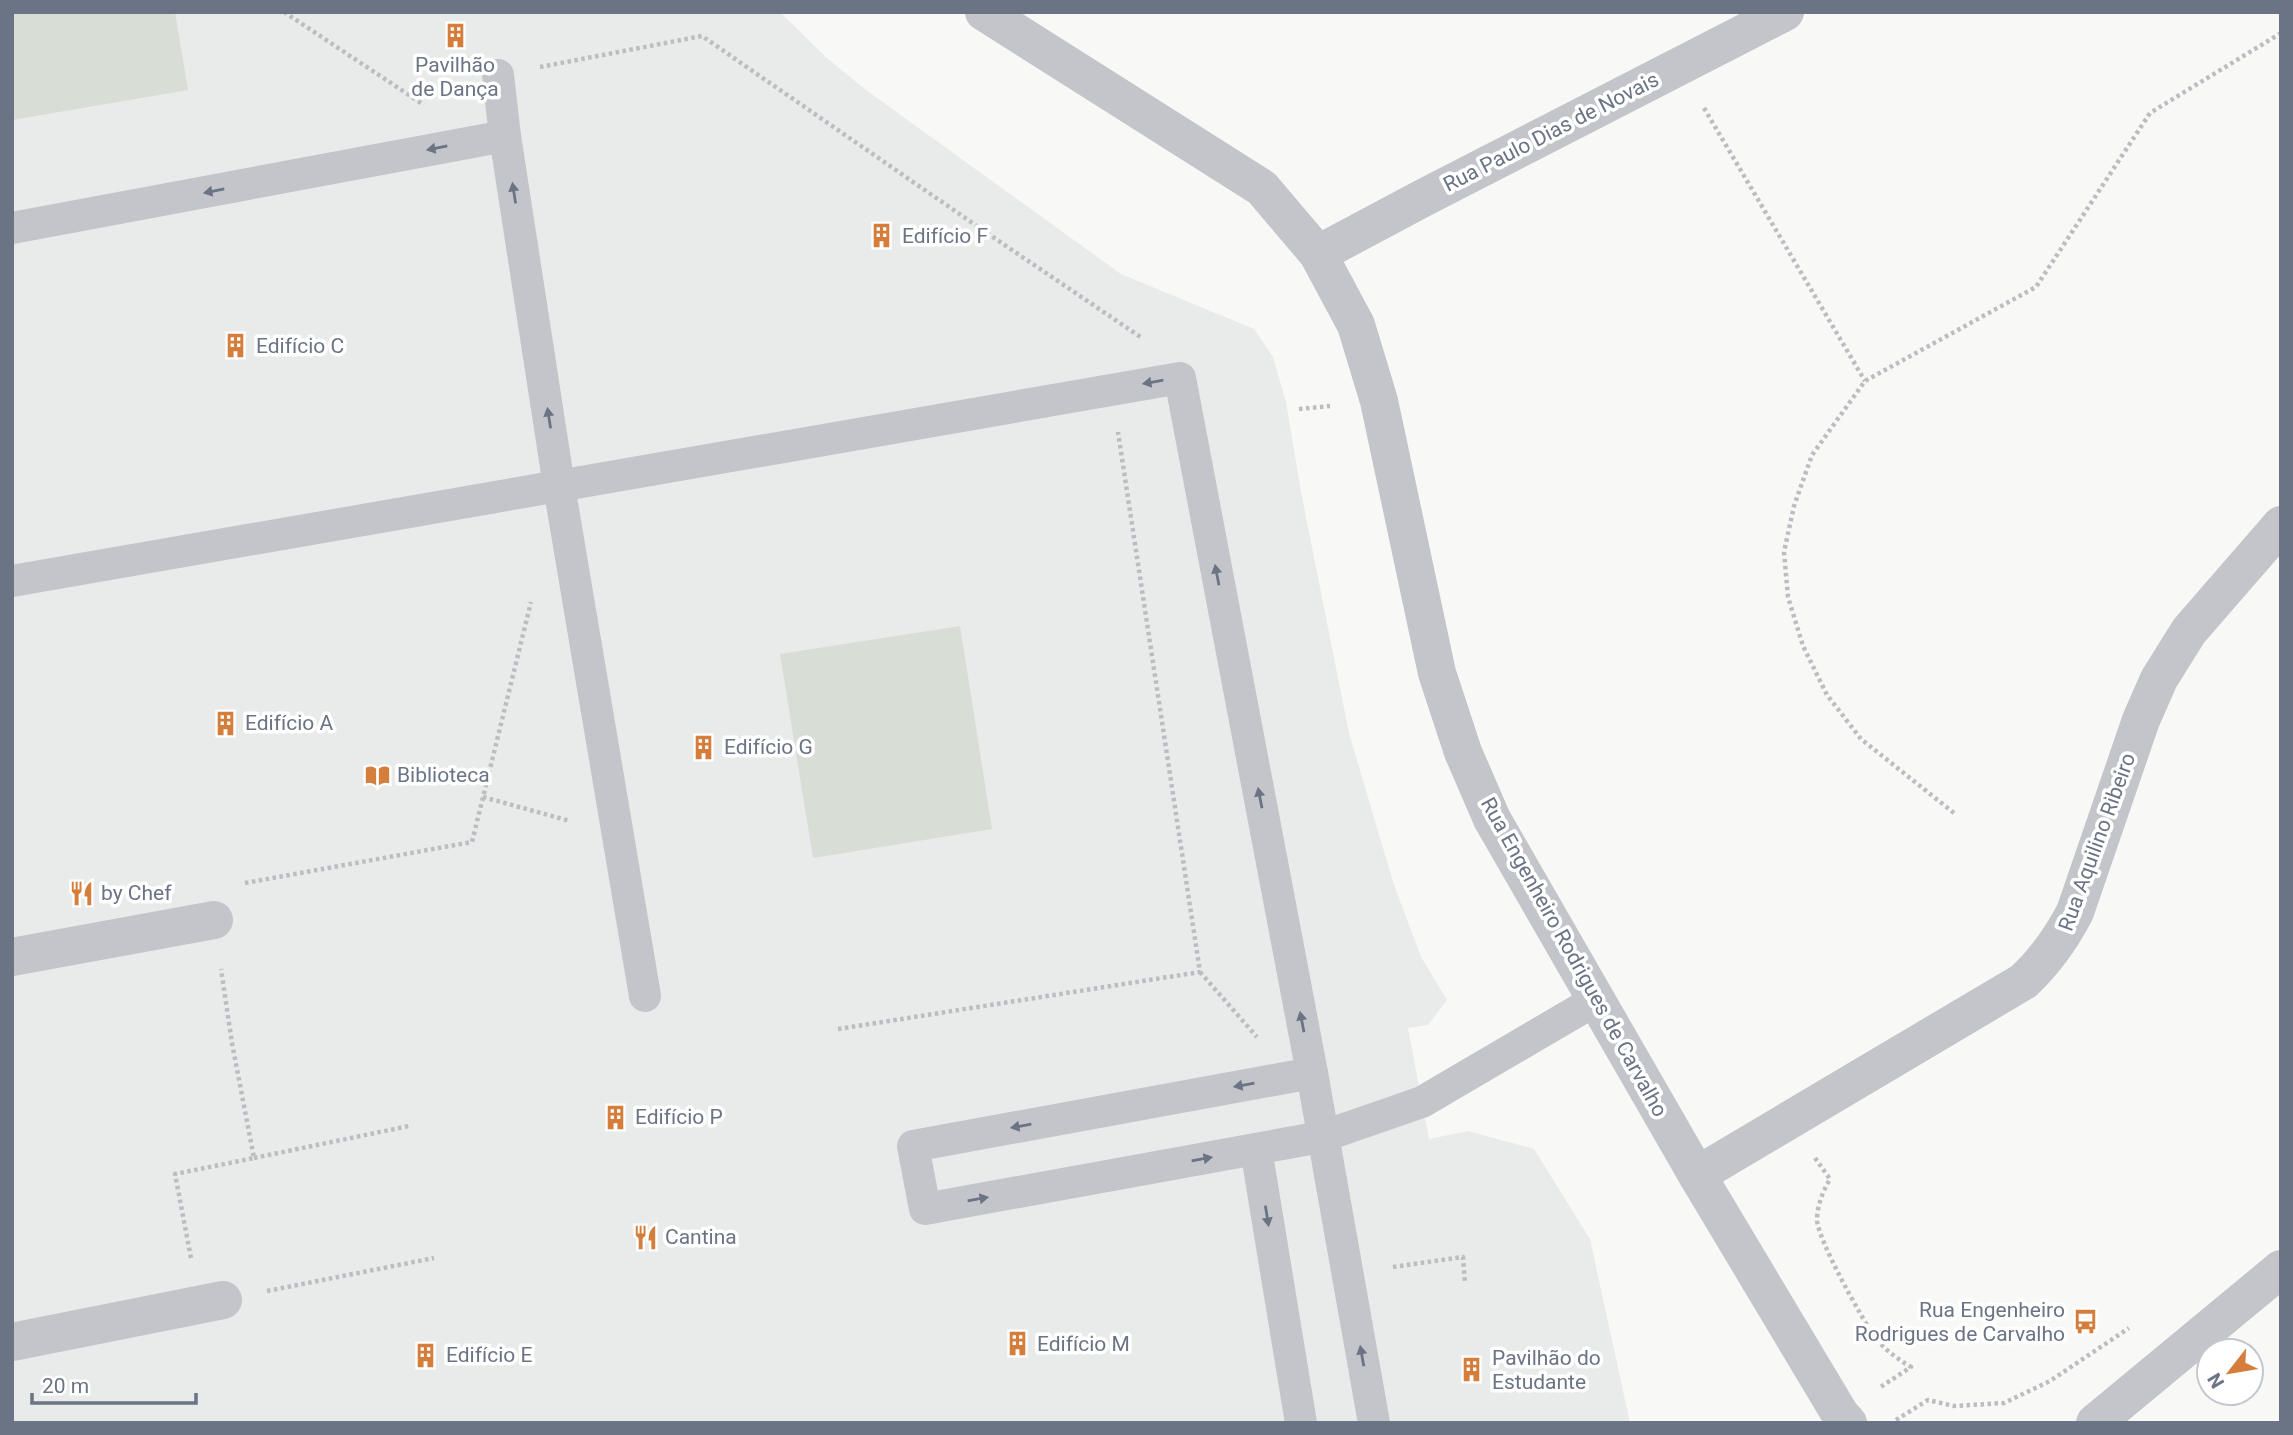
<svg xmlns="http://www.w3.org/2000/svg" width="2293" height="1435" viewBox="0 0 2293 1435" font-family="Roboto,sans-serif">
  <style>
    .built { fill: #e9eaea }
    .green { fill: #d8ddd6 }
    .lines { fill: none; stroke-linecap: round; stroke-linejoin: round }
    .path { stroke: #bbbdc0; stroke-width: 4.5; stroke-dasharray: 3.5 3.5; stroke-linecap: butt }
    .service { stroke: #c3c5ca; stroke-width: 32 }
    .pedestrian { stroke: #c3c5ca; stroke-width: 38 }
    .minor { stroke: #c3c5ca; stroke-width: 38 }
    .tertiary { stroke: #c3c5ca; stroke-width: 38 }
    .oneway { fill: #6b7485 }
    .labels { text-anchor: middle; stroke-width: 7; stroke-linejoin: round; paint-order: stroke }
    .poi-label { font-size: 21px; fill: #6b7485; stroke: #fff; text-anchor: start }
    .street-label { font-size: 21px; fill: #6b7485; stroke: #fff }
  </style>
  <rect width="100%" height="100%" fill="#f8f9f7"/>
  <path class="built" d="M 12,12 L 780,12 L 827,58 L 866,90 L 1121,274 L 1254,329 L 1273,357 L 1286,402 L 1301,492 L 1349,733 L 1394,885 L 1421,957 L 1447,1000 L 1428,1025 L 1408,1028 L 1429,1139 L 1468,1131 L 1534,1149 L 1590,1239 L 1630,1423 L 12,1423 Z"/>
  <g class="green">
    <path d="M 12,12 L 175,12 L 188,90 L 12,120 Z"/>
    <path d="M 960,626 L 992,829 L 813,858 L 780,654 Z"/>
  </g>
  <g class="lines">
    <g class="path">
      <path d="M 284,12 L 424,105"/>
      <path d="M 540,67 L 702,36 L 984,231 L 1142,338"/>
      <path d="M 1704,108 L 1865,381"/>
      <path d="M 1299,409 L 1330,406"/>
      <path d="M 483,797 L 570,821"/>
      <path d="M 1954,813 L 1861,739 L 1827,695 L 1803,646 L 1788,597 L 1784,552 L 1794,506 L 1812,455 L 1865,381 L 2036,287 L 2150,113 L 2281,33"/>
      <path d="M 245,883 L 472,842 L 531,602"/>
      <path d="M 1200,972 L 1257,1037"/>
      <path d="M 838,1029 L 1200,972 L 1118,432"/>
      <path d="M 254,1158 L 409,1126"/>
      <path d="M 1815,1158 L 1830,1179 C 1823,1191 1817,1206 1817,1220 C 1818,1240 1861,1317 1874,1336 C 1884,1349 1896,1358 1911,1367 L 1879,1388"/>
      <path d="M 191,1258 L 175,1174 L 254,1158 L 232,1043 L 221,969"/>
      <path d="M 1393,1267 L 1463,1257 L 1465,1284"/>
      <path d="M 267,1291 L 434,1258"/>
      <path d="M 1896,1420 L 1928,1400 L 1954,1406 L 2004,1403 L 2050,1381 L 2129,1328"/>
    </g>
    <g class="service">
      <path d="M 498,75 L 505,136 L 559,486 L 645,996"/>
      <path d="M 12,228 L 505,136"/>
      <path d="M 12,581 L 1180,378 L 1312,1073 L 1374,1423"/>
      <path d="M 1312,1073 L 913,1146 L 925,1209 L 1321,1137 L 1422,1102 L 1596,1000"/>
      <path d="M 1256,1149 L 1301,1423"/>
    </g>
    <g class="pedestrian">
      <path d="M 12,957 L 214,920"/>
      <path d="M 12,1342 L 223,1300"/>
    </g>
    <g class="minor">
      <path d="M 984,12 L 1262,188 L 1318,254 L 1356,325 L 1379,401 L 1437,673 L 1463,752 L 1492,819 L 1697,1175 L 1840,1414 L 1848,1423"/>
      <path d="M 1318,254 L 1425,197 L 1785,12"/>
      <path d="M 1697,1175 L 2024,981 C 2046,960 2061,939 2075,912 L 2141,720 L 2159,679 L 2189,631 L 2281,525"/>
    </g>
    <path class="tertiary" d="M 2095,1423 L 2281,1269"/>
  </g>
  <defs><path id="oneway-solid" d="M-6-.8H1V-3.2L6.5 0L1 3.2V.8H-6Z" transform="scale(1.75)"/></defs>
  <g class="oneway">
    <use href="#oneway-solid" transform="translate(437 148) rotate(169)"/>
    <use href="#oneway-solid" transform="translate(214 191) rotate(169)"/>
    <use href="#oneway-solid" transform="translate(514 193) rotate(-99)"/>
    <use href="#oneway-solid" transform="translate(1153 382) rotate(170)"/>
    <use href="#oneway-solid" transform="translate(549 418) rotate(-99)"/>
    <use href="#oneway-solid" transform="translate(1217 575) rotate(-101)"/>
    <use href="#oneway-solid" transform="translate(1260 798) rotate(-101)"/>
    <use href="#oneway-solid" transform="translate(1302 1022) rotate(-101)"/>
    <use href="#oneway-solid" transform="translate(1244 1085) rotate(170)"/>
    <use href="#oneway-solid" transform="translate(1021 1126) rotate(170)"/>
    <use href="#oneway-solid" transform="translate(1202 1159) rotate(-10)"/>
    <use href="#oneway-solid" transform="translate(978 1199) rotate(-10)"/>
    <use href="#oneway-solid" transform="translate(1267 1216) rotate(81)"/>
    <use href="#oneway-solid" transform="translate(1362 1356) rotate(-100)"/>
  </g>
  <defs>
    <symbol id="building-bare" viewBox="-9 -9 18 18"><path d="M-4-6H4V6H1V3H-1V6H-4ZM-2.5-4.3h1.7v1.8h-1.7ZM.8-4.3h1.7v1.8H.8ZM-2.5-1h1.7V.8h-1.7ZM.8-1h1.7V.8H.8Z" fill="#d57e3b" stroke="#fff" stroke-width="2.5" paint-order="stroke"/></symbol>
    <symbol id="library-bare" viewBox="-9 -9 18 18"><path d="M-6-4Q-3-5.5-.7-3.5V5Q-3 3-6 4ZM6-4Q3-5.5 .7-3.5V5Q3 3 6 4Z" fill="#d57e3b" stroke="#fff" stroke-width="2.5" paint-order="stroke"/></symbol>
    <symbol id="restaurant-bare" viewBox="-9 -9 18 18"><path d="M-5-6h1v4h1v-4h1v4h1v-4h1v5L-1.5 .5V6h-2V.5L-5-1ZM5-6V6H3V1.5H1.5Q1.5-4 5-6Z" fill="#d57e3b" stroke="#fff" stroke-width="2.5" paint-order="stroke"/></symbol>
    <symbol id="bus-bare" viewBox="-9 -9 18 18"><path d="M-5-6H5V4H4V6H2V4H-2V6H-4V4H-5ZM-3.5-4V0h7V-4ZM-3.5 1.2v1.5H-2V1.2ZM2 1.2v1.5H3.5V1.2Z" fill="#d57e3b" stroke="#fff" stroke-width="2.5" paint-order="stroke"/></symbol>
  </defs>
  <g fill-rule="evenodd">
    <use href="#building-bare" x="438" y="18" width="35" height="35"/>
    <use href="#building-bare" x="864" y="218" width="35" height="35"/>
    <use href="#building-bare" x="218" y="328" width="35" height="35"/>
    <use href="#building-bare" x="208" y="706" width="35" height="35"/>
    <use href="#building-bare" x="686" y="730" width="35" height="35"/>
    <use href="#library-bare" x="360" y="758" width="35" height="35"/>
    <use href="#restaurant-bare" x="64" y="876" width="35" height="35"/>
    <use href="#building-bare" x="598" y="1100" width="35" height="35"/>
    <use href="#restaurant-bare" x="628" y="1220" width="35" height="35"/>
    <use href="#bus-bare" x="2068" y="1304" width="35" height="35"/>
    <use href="#building-bare" x="1000" y="1326" width="35" height="35"/>
    <use href="#building-bare" x="408" y="1338" width="35" height="35"/>
    <use href="#building-bare" x="1454" y="1352" width="35" height="35"/>
  </g>
  <g class="labels">
    <g class="poi-label">
      <text x="455" y="72" text-anchor="middle">Pavilhão<tspan x="455" dy="24">de Dança</tspan></text>
      <text x="902" y="243">Edifício F</text>
      <text x="256" y="353">Edifício C</text>
      <text x="245" y="730">Edifício A</text>
      <text x="724" y="754">Edifício G</text>
      <text x="397" y="782">Biblioteca</text>
      <text x="101" y="900">by Chef</text>
      <text x="635" y="1124">Edifício P</text>
      <text x="665" y="1244">Cantina</text>
      <text x="2065" y="1317" text-anchor="end">Rua Engenheiro<tspan x="2065" dy="24">Rodrigues de Carvalho</tspan></text>
      <text x="1037" y="1351">Edifício M</text>
      <text x="446" y="1362">Edifício E</text>
      <text x="1492" y="1365">Pavilhão do<tspan x="1492" dy="24">Estudante</tspan></text>
    </g>
    <g class="street-label">
      <text transform="translate(1551 132) rotate(-27)" y="7">Rua Paulo Dias de Novais</text>
      <text transform="translate(2097 842) rotate(-70)" y="7">Rua Aquilino Ribeiro</text>
      <text transform="translate(1574 957) rotate(61)" y="7">Rua Engenheiro Rodrigues de Carvalho</text>
    </g>
  </g>
  <rect width="2293" height="1435" fill="none" stroke="#6b7485" stroke-width="28"/>
  <g transform="translate(2230 1372) rotate(239)"><circle r="33" fill="#ffffff" stroke="#c4c7ce" stroke-width="2"/>
  <path d="M0-5L12 26L0 18L-12 26Z" fill="#d57e3b"/>
  <text y="-10" font-size="19" font-weight="bold" text-anchor="middle" fill="#6b7485">N</text>
  </g>
  <path d="M32 1393v10h164v-10" fill="none" stroke="#6b7485" stroke-width="3.5"/>
  <text x="42" y="1393" font-size="21" fill="#6b7485" stroke="#ffffff" stroke-width="5" paint-order="stroke">20 m</text>
</svg>
